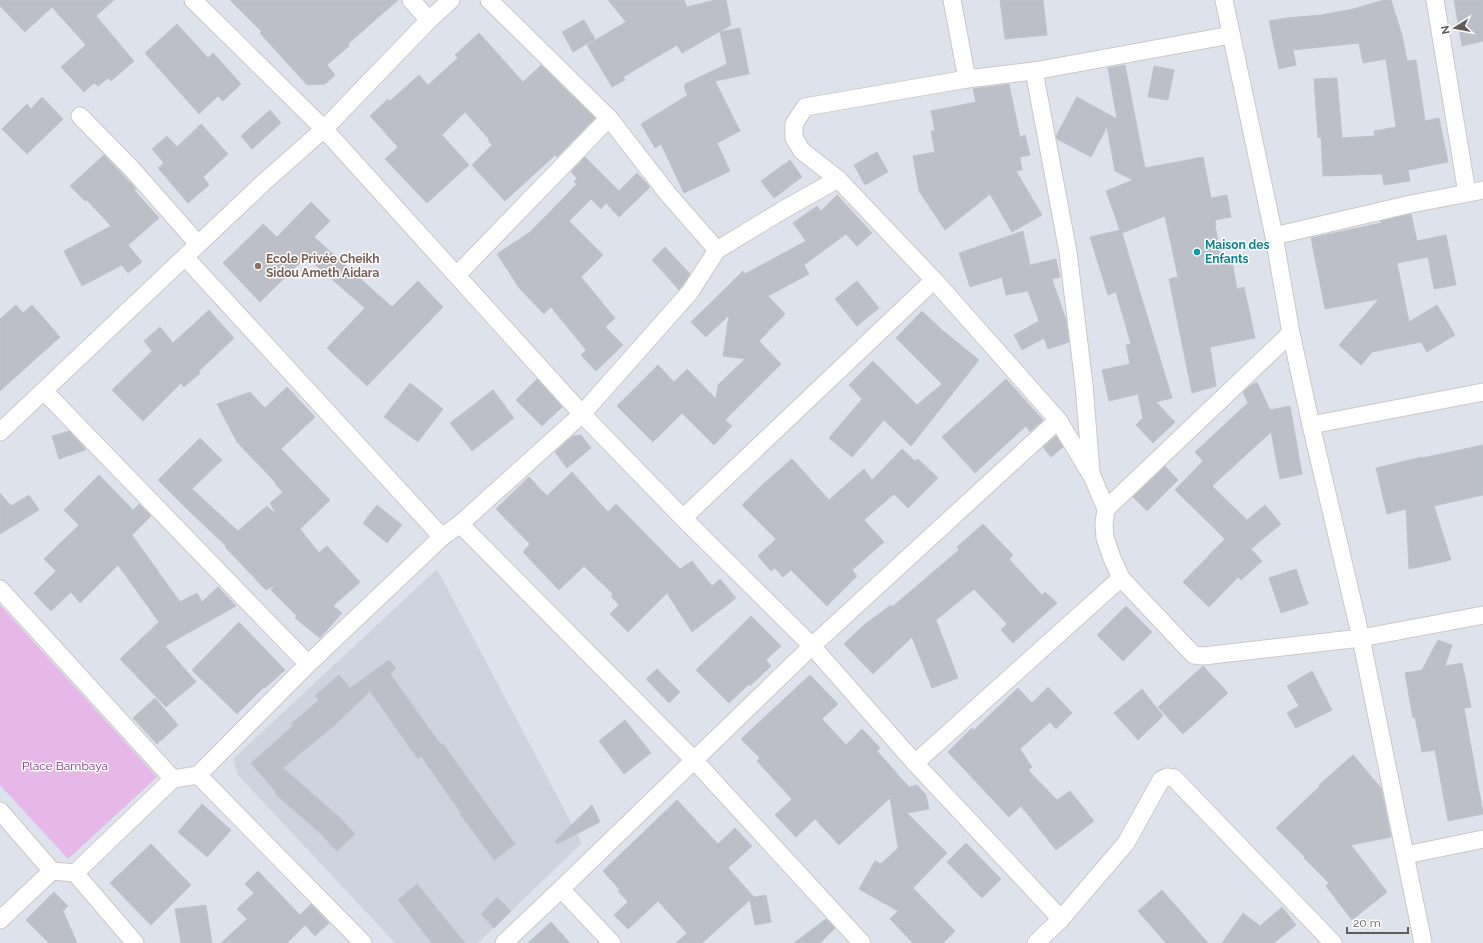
<svg xmlns="http://www.w3.org/2000/svg" width="1483" height="943" viewBox="0 0 1483 943" font-family="Raleway,sans-serif">
  <style>
    .education { fill: #cfd3df }
    .green { fill: #e5b8e7 }
    .building { fill: #bcbfc7; stroke: #bcc4d1 }
    .lines { fill: none; stroke-linecap: round; stroke-linejoin: round }
    .minor-casing { stroke: #cbc8c3; stroke-width: 19 }
    .minor { stroke: #fff; stroke-width: 17 }
    .culture-dot { fill: #0f9aa8; stroke: #fff; stroke-width: 1.5 }
    .education-dot { fill: #8d6e63; stroke: #fff; stroke-width: 1.5 }
    .labels { text-anchor: middle; stroke-width: 3; stroke-linejoin: round; paint-order: stroke }
    .culture-label { font-size: 12px; font-weight: bold; fill: #0d838f; stroke: #fff; text-anchor: start }
    .education-label { font-size: 12px; font-weight: bold; fill: #785e54; stroke: #fff; text-anchor: start }
    .park-label { font-size: 12px; fill: #892e89; stroke: #fff }
  </style>
  <rect width="100%" height="100%" fill="#dee2ed"/>
  <path class="education" d="M 437,569 L 582,843 L 478,943 L 395,943 L 237,774 L 234,758 Z"/>
  <path class="green" d="M 0,605 L 157,777 L 68,859 L 0,785 Z"/>
  <g class="building">
    <path d="M 0,0 L 114,0 L 96,16 L 134,61 L 111,81 L 108,78 L 98,86 L 94,83 L 84,92 L 61,67 L 86,45 L 52,7 L 25,32 L 0,6 Z"/>
    <path d="M 230,0 L 398,0 L 348,44 L 349,46 L 327,65 L 335,75 L 325,84 L 307,85 L 260,33 L 262,32 Z"/>
    <path d="M 608,0 L 684,0 L 687,7 L 715,0 L 726,0 L 731,25 L 682,53 L 677,45 L 623,77 L 625,80 L 612,87 L 587,45 L 626,22 Z"/>
    <path d="M 1000,0 L 1043,0 L 1047,35 L 1005,39 Z"/>
    <path d="M 1384,0 L 1391,0 L 1402,35 L 1407,61 L 1416,60 L 1425,121 L 1439,118 L 1448,162 L 1408,170 L 1410,181 L 1384,185 L 1382,174 L 1323,176 L 1321,137 L 1318,138 L 1314,79 L 1337,78 L 1342,138 L 1375,136 L 1374,131 L 1396,127 L 1386,59 L 1363,63 L 1359,43 L 1293,50 L 1296,65 L 1279,69 L 1269,21 L 1286,18 L 1321,15 L 1353,9 Z"/>
    <path d="M 1454,0 L 1483,0 L 1483,41 L 1462,46 Z"/>
    <path d="M 584,20 L 595,39 L 573,52 L 562,32 Z"/>
    <path d="M 177,24 L 208,58 L 213,53 L 241,84 L 223,101 L 218,96 L 199,114 L 145,53 Z"/>
    <path d="M 740,28 L 749,74 L 715,81 L 740,131 L 717,143 L 730,171 L 684,193 L 661,144 L 655,148 L 641,124 L 688,95 L 685,91 L 685,84 L 727,64 L 720,32 Z"/>
    <path d="M 479,33 L 523,82 L 541,65 L 595,118 L 557,157 L 555,155 L 505,201 L 472,165 L 492,145 L 488,140 L 489,139 L 465,112 L 442,135 L 469,165 L 427,203 L 385,159 L 398,147 L 370,116 L 388,99 L 390,101 L 419,75 L 428,85 L 458,58 L 455,55 Z"/>
    <path d="M 1125,65 L 1145,168 L 1203,157 L 1211,198 L 1227,195 L 1231,217 L 1215,220 L 1216,225 L 1215,225 L 1222,263 L 1232,261 L 1237,289 L 1244,287 L 1255,338 L 1210,347 L 1216,386 L 1192,393 L 1169,279 L 1178,277 L 1165,216 L 1122,233 L 1172,398 L 1156,402 L 1175,422 L 1153,443 L 1136,425 L 1143,418 L 1138,394 L 1109,401 L 1102,370 L 1130,364 L 1126,345 L 1131,344 L 1116,292 L 1108,295 L 1090,237 L 1120,230 L 1106,191 L 1133,180 L 1115,171 L 1107,127 L 1091,157 L 1057,139 L 1056,136 L 1077,97 L 1117,119 L 1108,68 Z"/>
    <path d="M 1154,66 L 1174,70 L 1168,100 L 1148,97 Z"/>
    <path d="M 1009,84 L 1020,137 L 1025,135 L 1030,155 L 1020,157 L 1022,170 L 1016,171 L 1042,215 L 1012,232 L 990,194 L 945,230 L 919,191 L 913,156 L 935,152 L 931,131 L 935,131 L 931,111 L 976,102 L 973,89 Z"/>
    <path d="M 42,97 L 63,119 L 27,154 L 2,129 L 27,104 L 31,109 Z"/>
    <path d="M 270,110 L 281,123 L 252,149 L 241,136 Z"/>
    <path d="M 201,124 L 228,154 L 203,177 L 209,185 L 188,203 L 158,168 L 164,163 L 152,149 L 167,136 L 177,147 Z"/>
    <path d="M 877,152 L 888,172 L 865,185 L 854,165 Z"/>
    <path d="M 104,155 L 136,189 L 134,190 L 159,218 L 128,245 L 142,262 L 128,273 L 122,265 L 82,286 L 64,251 L 111,226 L 87,200 L 85,201 L 70,186 Z"/>
    <path d="M 585,157 L 619,191 L 637,173 L 650,187 L 619,217 L 606,203 L 601,209 L 591,199 L 569,221 L 603,255 L 581,277 L 615,318 L 605,327 L 623,345 L 596,371 L 581,355 L 586,350 L 551,307 L 544,314 L 520,289 L 497,254 L 530,232 L 577,184 L 574,182 L 577,178 L 571,172 Z"/>
    <path d="M 790,160 L 802,177 L 774,198 L 761,181 Z"/>
    <path d="M 837,195 L 872,233 L 857,246 L 846,234 L 804,265 L 809,274 L 768,296 L 785,314 L 759,341 L 781,364 L 725,420 L 732,426 L 714,445 L 682,413 L 653,442 L 617,406 L 658,365 L 674,382 L 687,369 L 716,399 L 718,385 L 745,359 L 723,356 L 729,315 L 706,337 L 691,322 L 743,271 L 745,274 L 806,241 L 793,223 L 817,206 L 821,211 Z"/>
    <path d="M 311,202 L 330,221 L 314,237 L 392,307 L 418,281 L 443,307 L 367,386 L 327,348 L 365,308 L 306,257 L 260,302 L 223,263 L 263,224 L 277,237 Z"/>
    <path d="M 1411,214 L 1417,241 L 1446,235 L 1456,285 L 1434,289 L 1428,257 L 1397,263 L 1409,322 L 1437,305 L 1455,335 L 1427,352 L 1421,342 L 1372,352 L 1361,365 L 1339,345 L 1379,299 L 1325,309 L 1311,238 L 1381,223 L 1381,221 Z"/>
    <path d="M 1023,231 L 1030,265 L 1056,259 L 1060,277 L 1052,279 L 1066,320 L 1069,342 L 1048,349 L 1044,338 L 1022,350 L 1014,335 L 1039,321 L 1028,291 L 1006,295 L 1002,277 L 970,287 L 959,253 Z"/>
    <path d="M 665,247 L 690,274 L 679,290 L 652,260 Z"/>
    <path d="M 857,281 L 879,308 L 857,326 L 835,299 Z"/>
    <path d="M 16,305 L 23,313 L 32,305 L 60,337 L 0,391 L 0,319 Z"/>
    <path d="M 209,310 L 234,338 L 199,371 L 200,373 L 184,387 L 181,383 L 143,421 L 112,390 L 152,351 L 144,341 L 160,327 L 173,343 Z"/>
    <path d="M 922,311 L 942,330 L 979,360 L 911,446 L 884,420 L 852,457 L 829,438 L 862,399 L 849,385 L 873,361 L 917,405 L 942,384 L 896,338 Z"/>
    <path d="M 537,379 L 562,407 L 542,426 L 516,400 Z"/>
    <path d="M 1006,379 L 1043,420 L 1030,432 L 1026,426 L 975,473 L 942,437 Z"/>
    <path d="M 1257,382 L 1270,410 L 1290,406 L 1302,474 L 1280,479 L 1271,432 L 1212,486 L 1247,520 L 1265,505 L 1281,524 L 1251,549 L 1262,561 L 1241,580 L 1238,577 L 1209,607 L 1183,582 L 1225,539 L 1175,490 L 1203,461 L 1195,452 L 1248,403 L 1243,392 L 1250,386 Z"/>
    <path d="M 410,383 L 443,409 L 418,442 L 384,417 Z"/>
    <path d="M 287,387 L 315,417 L 281,449 L 330,500 L 300,529 L 319,553 L 327,546 L 360,582 L 333,606 L 342,613 L 320,638 L 295,618 L 297,616 L 271,590 L 276,585 L 266,590 L 225,547 L 226,546 L 188,510 L 158,480 L 200,438 L 222,460 L 192,489 L 238,531 L 267,506 L 277,515 L 270,503 L 283,492 L 275,484 L 276,483 L 237,442 L 217,404 L 250,392 L 265,408 Z"/>
    <path d="M 493,390 L 514,418 L 472,451 L 450,423 Z"/>
    <path d="M 69,431 L 84,447 L 85,450 L 59,459 L 52,436 Z"/>
    <path d="M 581,435 L 591,448 L 567,468 L 555,452 L 573,436 Z"/>
    <path d="M 1056,436 L 1063,447 L 1051,457 L 1043,447 Z"/>
    <path d="M 1483,445 L 1483,495 L 1434,506 L 1451,560 L 1409,569 L 1406,509 L 1387,514 L 1376,468 L 1422,457 L 1422,458 Z"/>
    <path d="M 902,449 L 915,461 L 918,459 L 938,478 L 908,508 L 894,494 L 864,520 L 884,542 L 852,570 L 857,576 L 827,606 L 791,570 L 783,577 L 775,568 L 771,571 L 758,556 L 776,539 L 742,505 L 762,485 L 792,459 L 829,500 L 864,469 L 872,480 Z"/>
    <path d="M 1165,466 L 1178,480 L 1147,511 L 1133,497 Z"/>
    <path d="M 572,472 L 608,512 L 616,504 L 680,569 L 692,561 L 712,586 L 720,579 L 736,598 L 692,632 L 667,593 L 628,632 L 610,614 L 619,605 L 611,596 L 613,594 L 584,566 L 559,590 L 523,552 L 530,544 L 496,509 L 529,477 L 547,496 Z"/>
    <path d="M 99,475 L 133,510 L 139,504 L 151,516 L 132,535 L 180,602 L 197,593 L 202,602 L 218,587 L 236,606 L 165,646 L 196,682 L 166,707 L 120,659 L 159,622 L 118,565 L 80,603 L 71,592 L 51,611 L 34,593 L 56,571 L 44,559 L 79,525 L 64,510 Z"/>
    <path d="M 0,493 L 11,506 L 29,495 L 39,510 L 0,534 Z"/>
    <path d="M 377,505 L 402,525 L 387,543 L 363,523 Z"/>
    <path d="M 983,524 L 1013,555 L 1009,559 L 1042,595 L 1045,592 L 1057,603 L 1013,643 L 1001,630 L 1007,624 L 974,589 L 936,620 L 958,678 L 932,688 L 912,637 L 873,674 L 844,644 L 865,624 L 891,605 L 892,607 L 959,550 L 957,547 Z"/>
    <path d="M 1296,569 L 1308,604 L 1281,613 L 1269,578 Z"/>
    <path d="M 1126,606 L 1152,632 L 1123,661 L 1097,635 Z"/>
    <path d="M 751,616 L 781,646 L 766,660 L 771,666 L 750,686 L 749,684 L 729,703 L 696,670 Z"/>
    <path d="M 239,622 L 285,670 L 265,688 L 264,687 L 237,714 L 192,670 Z"/>
    <path d="M 1438,640 L 1452,645 L 1445,666 L 1462,663 L 1471,707 L 1464,708 L 1483,813 L 1483,814 L 1448,821 L 1435,750 L 1422,752 L 1415,717 L 1413,718 L 1405,673 L 1422,670 Z"/>
    <path d="M 389,660 L 396,668 L 390,674 L 441,745 L 443,744 L 515,844 L 494,860 L 460,814 L 461,813 L 421,756 L 418,759 L 370,691 L 336,724 L 283,768 L 339,817 L 355,834 L 337,851 L 319,832 L 275,794 L 276,792 L 251,763 L 293,726 L 291,724 L 319,700 L 315,696 L 339,675 L 350,688 Z"/>
    <path d="M 1203,666 L 1228,693 L 1183,734 L 1158,707 Z"/>
    <path d="M 657,669 L 680,692 L 669,703 L 646,679 Z"/>
    <path d="M 1312,671 L 1332,710 L 1296,728 L 1287,713 L 1299,706 L 1287,686 Z"/>
    <path d="M 810,675 L 838,704 L 822,719 L 846,745 L 862,729 L 880,748 L 877,751 L 909,787 L 917,785 L 926,795 L 929,809 L 907,813 L 947,853 L 913,888 L 955,931 L 943,943 L 913,943 L 890,919 L 898,911 L 859,889 L 875,861 L 881,864 L 898,848 L 890,798 L 839,845 L 815,819 L 796,837 L 775,815 L 792,799 L 757,761 L 760,758 L 741,739 Z"/>
    <path d="M 1048,687 L 1072,713 L 1056,729 L 1050,722 L 1020,749 L 1032,767 L 1028,770 L 1057,800 L 1070,791 L 1094,821 L 1056,850 L 1021,806 L 1009,817 L 948,752 L 972,728 L 974,730 L 1018,688 L 1032,703 Z"/>
    <path d="M 1142,689 L 1163,716 L 1138,740 L 1114,713 Z"/>
    <path d="M 155,698 L 178,725 L 157,744 L 133,718 Z"/>
    <path d="M 625,720 L 651,753 L 624,774 L 599,741 Z"/>
    <path d="M 1353,755 L 1381,788 L 1391,837 L 1351,845 L 1387,892 L 1352,920 L 1326,886 L 1329,883 L 1304,858 L 1305,857 L 1276,828 L 1320,786 L 1319,785 Z"/>
    <path d="M 677,800 L 718,844 L 735,828 L 752,846 L 728,868 L 754,897 L 766,895 L 771,922 L 755,925 L 750,900 L 702,943 L 676,943 L 687,933 L 658,901 L 628,929 L 614,915 L 628,902 L 618,891 L 620,890 L 603,871 Z"/>
    <path d="M 202,804 L 231,830 L 207,857 L 178,832 Z"/>
    <path d="M 592,805 L 600,822 L 557,844 L 555,841 Z"/>
    <path d="M 966,843 L 1001,879 L 982,898 L 947,862 Z"/>
    <path d="M 151,844 L 191,885 L 151,925 L 110,883 Z"/>
    <path d="M 258,871 L 300,915 L 311,904 L 329,923 L 315,936 L 305,925 L 287,943 L 221,943 L 247,919 L 237,909 L 254,893 L 245,884 Z"/>
    <path d="M 417,884 L 465,943 L 432,943 L 398,900 Z"/>
    <path d="M 1162,890 L 1208,943 L 1166,943 L 1138,911 Z"/>
    <path d="M 54,892 L 68,906 L 63,911 L 77,943 L 49,943 L 26,920 Z"/>
    <path d="M 497,897 L 511,911 L 494,928 L 481,914 Z"/>
    <path d="M 206,905 L 212,943 L 181,943 L 175,909 Z"/>
    <path d="M 1282,907 L 1296,925 L 1274,943 L 1222,943 L 1243,913 L 1260,926 Z"/>
    <path d="M 826,919 L 835,928 L 820,943 L 794,943 Z"/>
    <path d="M 551,922 L 570,943 L 528,943 Z"/>
  </g>
  <g class="lines">
    <defs>
      <g id="minor">
        <path d="M 193,0 L 324,129 L 582,414 L 683,518 L 812,646 L 915,763 L 1061,919"/>
        <path d="M 411,0 L 429,20"/>
        <path d="M 489,0 L 609,118 L 668,194 L 717,250"/>
        <path d="M 952,0 L 967,79"/>
        <path d="M 1224,0 L 1274,236 L 1291,333 L 1311,425 L 1361,638 L 1423,943"/>
        <path d="M 1435,0 L 1467,193"/>
        <path d="M 1231,35 L 1034,71 L 967,79 L 805,107 L 794,124 L 794,138 L 802,151 L 838,179 L 934,280 L 1058,420 L 1092,476 L 1106,509 L 1104,524 L 1105,538 L 1112,558 L 1121,578 L 1187,648 L 1194,655 L 1203,656 L 1361,638 L 1483,615"/>
        <path d="M 1034,71 L 1068,252 L 1084,385 L 1091,472"/>
        <path d="M 80,116 L 132,169 L 198,244"/>
        <path d="M 1274,236 L 1411,204 L 1483,190"/>
        <path d="M 185,257 L 442,537"/>
        <path d="M 457,275 L 609,118"/>
        <path d="M 44,391 L 308,664"/>
        <path d="M 1311,425 L 1483,392"/>
        <path d="M 0,432 L 263,183 L 324,129 L 429,20 L 451,0"/>
        <path d="M 1106,509 L 1291,333"/>
        <path d="M 683,518 L 934,280"/>
        <path d="M 460,524 L 694,760 L 862,943"/>
        <path d="M 0,589 L 173,779"/>
        <path d="M 915,763 L 1121,578"/>
        <path d="M 198,775 L 363,943"/>
        <path d="M 0,811 L 52,871"/>
        <path d="M 1406,855 L 1483,839"/>
        <path d="M 75,873 L 135,943"/>
        <path d="M 561,889 L 612,943"/>
        <path d="M 0,920 L 52,871 L 75,873 L 173,779 L 198,775 L 308,664 L 442,537 L 460,524 L 582,414 L 690,292 L 717,250 L 783,210 L 838,179"/>
        <path d="M 504,943 L 561,889 L 812,646 L 1058,420"/>
        <path d="M 1036,943 L 1061,919 L 1126,843 L 1161,780 L 1167,777 L 1174,778 L 1333,943"/>
      </g>
    </defs>
    <use href="#minor" class="minor-casing"/>
    <use href="#minor" class="minor"/>
  </g>
  <circle class="culture-dot" cx="1197" cy="252" r="4"/>
  <circle class="education-dot" cx="258" cy="266" r="4"/>
  <g class="labels">
    <g class="culture-label">
      <text x="1205" y="249">Maison des<tspan x="1205" dy="14">Enfants</tspan></text>
    </g>
    <g class="education-label">
      <text x="266" y="263">Ecole Privée Cheikh<tspan x="266" dy="14">Sidou Ameth Aidara</tspan></text>
    </g>
    <g class="park-label">
      <text x="65" y="770">Place Bambaya</text>
    </g>
  </g>
  <g transform="translate(1455 28) rotate(259)" stroke="#ffffff" stroke-width="3" paint-order="stroke">
  <path d="M0-3L7 15L0 10L-7 15Z" fill="#615c58"/>
  <text y="-6" font-size="11" font-weight="bold" text-anchor="middle" fill="#615c58">N</text>
  </g>
  <path d="M1347 927v6h61v-6" fill="none" stroke="#615c58" stroke-width="2"/>
  <text x="1353" y="927" font-size="12" fill="#615c58" stroke="#ffffff" stroke-width="3" paint-order="stroke">20 m</text>
</svg>
